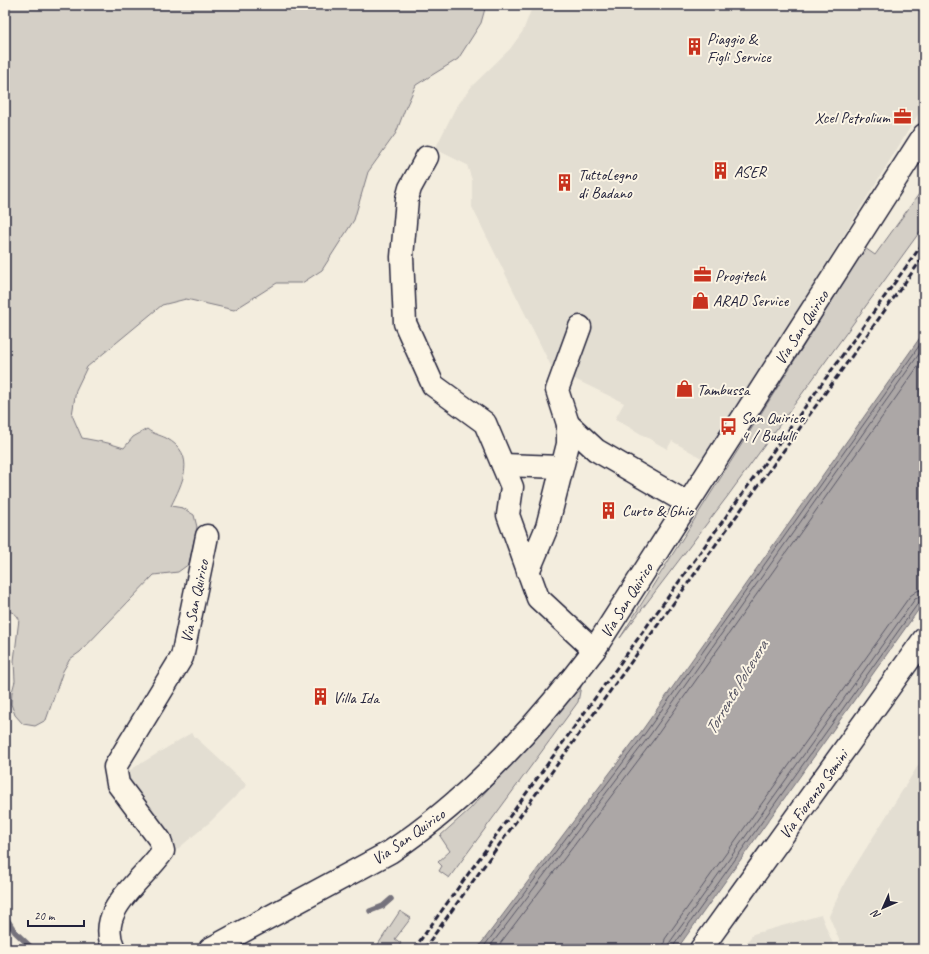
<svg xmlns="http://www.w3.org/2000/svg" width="929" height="954" viewBox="0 0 929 954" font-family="Caveat,sans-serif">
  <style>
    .built { fill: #e3ded2 }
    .green { fill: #d4cfc6; stroke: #7b7880 }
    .water { fill: #aca7a6; stroke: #75727b }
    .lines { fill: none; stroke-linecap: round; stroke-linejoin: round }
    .shore { stroke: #595766; stroke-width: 1 }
    .stream { stroke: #75727b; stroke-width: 5.5 }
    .minor-casing { stroke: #22223b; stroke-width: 25 }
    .major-casing { stroke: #22223b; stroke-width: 25 }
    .minor { stroke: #fcf5e5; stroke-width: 22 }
    .major { stroke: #fcf5e5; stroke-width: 22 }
    .rail { stroke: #22223b; stroke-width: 3; stroke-dasharray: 6 3; stroke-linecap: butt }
    .labels { text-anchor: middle; stroke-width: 4; stroke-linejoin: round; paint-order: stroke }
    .poi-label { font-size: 16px; fill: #22223b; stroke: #fcf5e5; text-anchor: start }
    .street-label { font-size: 16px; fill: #22223b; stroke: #fcf5e5 }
    .water-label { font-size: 17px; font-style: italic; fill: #525160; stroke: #fcf5e5 }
  </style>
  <rect width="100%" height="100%" fill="#f3edde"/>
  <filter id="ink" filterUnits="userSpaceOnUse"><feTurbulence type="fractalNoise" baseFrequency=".025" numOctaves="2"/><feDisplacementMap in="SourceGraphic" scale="8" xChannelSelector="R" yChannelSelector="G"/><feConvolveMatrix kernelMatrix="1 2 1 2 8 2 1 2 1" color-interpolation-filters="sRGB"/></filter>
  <g filter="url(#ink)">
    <g class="built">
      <path d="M 533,5 L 924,5 L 924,105 L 705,460 L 672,441 L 667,449 L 615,419 L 624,403 L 552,368 L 472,207 L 472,180 L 467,165 L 435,149 L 455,109 L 472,86 L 510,49 L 523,31 Z"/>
      <path d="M 191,733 L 247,785 L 210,822 L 174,852 L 122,775 Z"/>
      <path d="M 924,756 L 924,949 L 843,949 L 829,916 L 845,882 Z"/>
      <path d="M 821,915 L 835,949 L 742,949 L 753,934 Z"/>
    </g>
    <g class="green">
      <path d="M 5,5 L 486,5 L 481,23 L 458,59 L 416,85 L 405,109 L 396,133 L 368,172 L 354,220 L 322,270 L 302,283 L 277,283 L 234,310 L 186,299 L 162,305 L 87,367 L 76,390 L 72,415 L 82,438 L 108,443 L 124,448 L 133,437 L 147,429 C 153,434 160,435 166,438 C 198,455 182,483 171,506 L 183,508 L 194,515 L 197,527 L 189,564 L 178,572 L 154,575 L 80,652 L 70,659 L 63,671 L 46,720 L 35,726 L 23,724 L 15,715 L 11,704 L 12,692 L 15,681 L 14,661 L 19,619 C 16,613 12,611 5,612 Z"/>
      <path d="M 924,187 L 924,226 L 727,497 L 620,638 L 865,248 L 875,255 Z"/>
      <path d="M 581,686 L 578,702 L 449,878 L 439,871 L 442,866 L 438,862 L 450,851 L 440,836 L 470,809 Z"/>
      <path d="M 400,911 L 411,918 L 395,939 L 401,943 L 397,949 L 375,949 Z"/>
    </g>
    <path class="water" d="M 924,332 L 924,602 L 677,949 L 477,949 L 643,729 Z"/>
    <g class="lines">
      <g class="shore">
        <path d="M 482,949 L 646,732 L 924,339"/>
        <path d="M 488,949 L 650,735 L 924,347"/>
        <path d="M 496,949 L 655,738 L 924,358"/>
        <path d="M 663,949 L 665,939 L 910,596 L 917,591 L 924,589"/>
        <path d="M 669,949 L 670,942 L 915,599 L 924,595"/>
        <path d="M 674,949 L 674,945 L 919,602 L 924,600"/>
      </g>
      <g class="stream">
        <path d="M 370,911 L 383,906 L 391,899"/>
        <path d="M 5,916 L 15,932 L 33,949"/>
      </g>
      <defs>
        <g id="minor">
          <path d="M 427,157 L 410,188 L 407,199 L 402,257 L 405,323 L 433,385 L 485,423 L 512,487 L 508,515 L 538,598 L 594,650"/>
          <path d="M 568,424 L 596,450 L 687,503"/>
          <path d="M 503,465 L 561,467"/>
          <path d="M 528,572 L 547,527 L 568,444 L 568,424 L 557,390 L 580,327"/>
          <path d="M 114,949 C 94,910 144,880 163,851 L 160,840 L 118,784 L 115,767 L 182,657 L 207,536"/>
        </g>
        <g id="major">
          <path d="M 210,949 L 390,852 C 470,799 536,727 594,650 L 924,135"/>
          <path d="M 701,949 L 924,639"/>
        </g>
      </defs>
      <use href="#minor" class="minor-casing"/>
      <use href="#major" class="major-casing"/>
      <use href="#minor" class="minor"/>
      <use href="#major" class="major"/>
      <g class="rail">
        <path d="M 414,949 L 924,242"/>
        <path d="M 424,949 L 924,256"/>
      </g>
    </g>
  </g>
  <defs>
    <symbol id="building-bare" viewBox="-9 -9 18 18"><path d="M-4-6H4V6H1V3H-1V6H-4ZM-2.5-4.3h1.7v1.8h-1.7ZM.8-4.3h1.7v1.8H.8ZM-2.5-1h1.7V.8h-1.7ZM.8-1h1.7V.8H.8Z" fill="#c8321e" stroke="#fcf5e5" stroke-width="2.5" paint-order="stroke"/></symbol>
    <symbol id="office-bare" viewBox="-9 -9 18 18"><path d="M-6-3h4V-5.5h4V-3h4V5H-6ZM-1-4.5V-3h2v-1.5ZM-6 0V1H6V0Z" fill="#c8321e" stroke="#fcf5e5" stroke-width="2.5" paint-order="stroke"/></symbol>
    <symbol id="shop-bare" viewBox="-9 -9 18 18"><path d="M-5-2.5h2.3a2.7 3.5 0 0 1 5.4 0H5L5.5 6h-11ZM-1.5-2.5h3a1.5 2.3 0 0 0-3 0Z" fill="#c8321e" stroke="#fcf5e5" stroke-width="2.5" paint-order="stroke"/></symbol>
    <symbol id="bus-bare" viewBox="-9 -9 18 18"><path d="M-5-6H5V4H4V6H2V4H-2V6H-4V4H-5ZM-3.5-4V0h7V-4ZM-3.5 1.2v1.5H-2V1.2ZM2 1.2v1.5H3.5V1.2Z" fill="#c8321e" stroke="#fcf5e5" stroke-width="2.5" paint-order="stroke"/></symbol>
  </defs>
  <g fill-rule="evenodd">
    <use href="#building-bare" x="682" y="34" width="25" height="25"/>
    <use href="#office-bare" x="890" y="104" width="25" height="25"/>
    <use href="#building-bare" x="708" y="158" width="25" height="25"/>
    <use href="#building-bare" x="552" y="170" width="25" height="25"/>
    <use href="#office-bare" x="690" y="262" width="25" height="25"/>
    <use href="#shop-bare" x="688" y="288" width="25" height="25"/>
    <use href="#shop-bare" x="672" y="376" width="25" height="25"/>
    <use href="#bus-bare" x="716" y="414" width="25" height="25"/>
    <use href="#building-bare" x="596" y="498" width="25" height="25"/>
    <use href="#building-bare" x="308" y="684" width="25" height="25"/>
  </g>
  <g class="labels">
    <g class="poi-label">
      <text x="707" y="44">Piaggio &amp;<tspan x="707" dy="18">Figli Service</tspan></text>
      <text x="890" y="123" text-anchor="end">Xcel Petrolium</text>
      <text x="734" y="177">ASER</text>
      <text x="578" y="180">TuttoLegno<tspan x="578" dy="18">di Badano</tspan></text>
      <text x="715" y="281">Progitech</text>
      <text x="713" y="306">ARAD Service</text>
      <text x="697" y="395">Tambussa</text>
      <text x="741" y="423">San Quirico<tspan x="741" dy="18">4 / Budulli</tspan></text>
      <text x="622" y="516">Curto &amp; Ghio</text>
      <text x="333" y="703">Villa Ida</text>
    </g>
    <g class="street-label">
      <text transform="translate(801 327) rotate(-57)" y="6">Via San Quirico</text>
      <text transform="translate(626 600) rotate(-58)" y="6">Via San Quirico</text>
      <text transform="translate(194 601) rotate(-78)" y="6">Via San Quirico</text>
      <text transform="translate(813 794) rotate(-54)" y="6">Via Fiorenzo Semini</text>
      <text transform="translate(408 836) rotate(-35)" y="6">Via San Quirico</text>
    </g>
    <g class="water-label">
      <text transform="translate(736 687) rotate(-59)" y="6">Torrente Polcevera</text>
    </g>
  </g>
  <rect width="929" height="954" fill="none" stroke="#fcf5e5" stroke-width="20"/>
  <rect x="10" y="10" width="909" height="934" fill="none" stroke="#22223b" stroke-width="1.5" filter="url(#ink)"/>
  <g transform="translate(883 908) rotate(225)" stroke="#fcf5e5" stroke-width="3" paint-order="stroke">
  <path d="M0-3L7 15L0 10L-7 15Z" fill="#22223b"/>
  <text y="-6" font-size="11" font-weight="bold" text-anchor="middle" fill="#22223b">N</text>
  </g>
  <path d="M28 920v6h56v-6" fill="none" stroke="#22223b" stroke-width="2"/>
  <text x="34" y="920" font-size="12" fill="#22223b" stroke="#fcf5e5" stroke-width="3" paint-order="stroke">20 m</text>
</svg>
